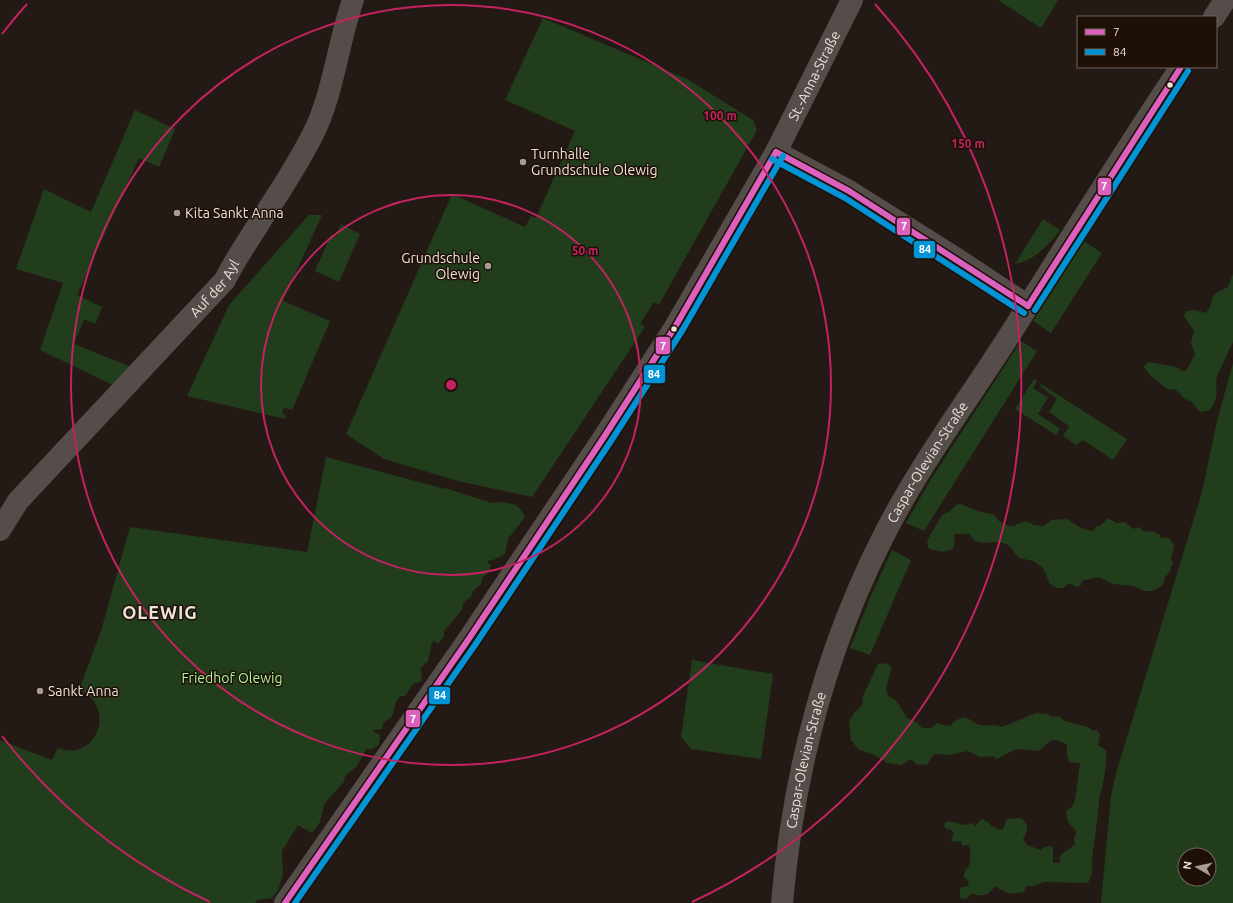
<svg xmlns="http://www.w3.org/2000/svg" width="1233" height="903" viewBox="0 0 1233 903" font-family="Ubuntu,sans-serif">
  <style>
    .green { fill: #213d1b; fill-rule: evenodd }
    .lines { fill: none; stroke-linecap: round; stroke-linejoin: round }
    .minor { stroke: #544d49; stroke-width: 22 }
    .bus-1-casing { stroke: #1f1007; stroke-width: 9 }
    .bus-2-casing { stroke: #1f1007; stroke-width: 9 }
    .bus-1 { stroke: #dc60be; stroke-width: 6 }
    .bus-2 { stroke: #0094d7; stroke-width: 6 }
    .ring { fill: none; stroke: #c42261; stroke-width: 2 }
    .bus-dot { fill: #eee3dc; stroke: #1f1007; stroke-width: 1.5 }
    .poi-dot { fill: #a79d96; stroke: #1f1007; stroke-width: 1.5 }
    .labels { text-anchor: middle; stroke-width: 3; stroke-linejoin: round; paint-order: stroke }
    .street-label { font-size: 14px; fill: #eee3dc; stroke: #1f1007 }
    .poi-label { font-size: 14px; fill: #eee3dc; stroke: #1f1007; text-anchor: start }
    .park-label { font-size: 14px; fill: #a6f69a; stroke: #1f1007 }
    .district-label { font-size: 18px; font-weight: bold; letter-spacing: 1px; fill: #eee3dc; stroke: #1f1007 }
    .centre { fill: #c42261; stroke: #1f1007; stroke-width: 2 }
    .ring-label { font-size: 12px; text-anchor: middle; font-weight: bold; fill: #c42261; stroke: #1f1007; stroke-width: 3; stroke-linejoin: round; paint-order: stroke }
    .line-badge { stroke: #1f1007; stroke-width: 1.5 }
    .badge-label { font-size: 11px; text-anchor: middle; font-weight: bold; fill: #fff }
  </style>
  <rect width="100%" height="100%" fill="#231a15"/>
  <g class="green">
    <path d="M 998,0 L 1058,0 L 1041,28 Z"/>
    <path d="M 543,18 L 687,79 L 753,120 L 757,130 L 659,305 L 654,302 L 640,324 L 645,327 L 532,497 L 458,481 L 384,459 L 346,434 L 452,194 L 525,227 L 531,216 L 536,218 L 575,131 L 505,100 Z"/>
    <path d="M 135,110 L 175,129 L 159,167 L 139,158 L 77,295 L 102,307 L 95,324 L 84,319 L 74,344 L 131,367 L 115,386 L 40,350 L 63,283 L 16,269 L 44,189 L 91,212 Z"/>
    <path d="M 309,215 L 322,215 L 283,301 L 330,321 L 292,410 L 284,408 L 282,413 L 286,416 L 285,419 L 187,396 L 229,305 Z"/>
    <path d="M 1043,219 L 1060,230 C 1048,246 1035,260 1015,264 Z"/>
    <path d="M 341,224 L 360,234 L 339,282 L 315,271 L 331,235 L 336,237 Z"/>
    <path d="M 1084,241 L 1102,253 L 1051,333 L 1033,321 Z"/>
    <path d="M 1233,274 L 1233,342 L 1217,376 C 1214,389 1221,395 1210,410 L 1201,412 L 1198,410 L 1192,402 L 1185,399 L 1176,390 L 1167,389 C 1159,381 1150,378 1144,367 L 1147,363 L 1150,362 L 1176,367 L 1183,371 L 1186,371 L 1195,354 L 1191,343 L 1194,331 L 1184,316 L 1186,311 L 1195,310 L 1206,313 C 1218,297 1203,298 1228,287 Z"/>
    <path d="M 1021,341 L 1037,351 L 924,531 L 906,523 L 931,479 Z"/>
    <path d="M 1233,363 L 1233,903 L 1101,903 L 1111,796 L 1117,770 L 1202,492 L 1217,421 ZM 1185,855 L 1209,855 L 1209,879 L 1185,879 Z"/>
    <path d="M 1034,379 L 1037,381 L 1033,388 L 1048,398 L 1038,414 L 1060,429 L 1056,435 L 1015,409 Z"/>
    <path d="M 1041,384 L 1127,439 L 1113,460 L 1083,440 L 1076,445 L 1063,436 L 1069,426 L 1049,412 L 1057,399 L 1040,386 Z"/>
    <path d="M 326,457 L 445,489 L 445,488 L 492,503 L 503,502 L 516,505 L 521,510 L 525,517 L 508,539 L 505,554 L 493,560 L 487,561 L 491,566 L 489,572 L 482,578 L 481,584 L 473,591 L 471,597 L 464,602 L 461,611 L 444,631 L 444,636 L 438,644 L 434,641 L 432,643 L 428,661 L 421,668 L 422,681 L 413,684 L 405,696 L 400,696 L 396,702 L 392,717 L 384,722 L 382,729 L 374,730 L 374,732 L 380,735 L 379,745 L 370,750 L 367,748 L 357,766 L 345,776 L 344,782 L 325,803 L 320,822 L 312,833 L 298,825 L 282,851 L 283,875 L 278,890 L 272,898 L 257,900 L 255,903 L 0,903 L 0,740 L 52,760 L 58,748 C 96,763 118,706 79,690 L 101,631 L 130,527 L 307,552 Z"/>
    <path d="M 960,504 L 981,512 L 993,514 L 999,521 L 1009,526 L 1013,526 L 1026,521 L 1034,525 L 1043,526 L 1052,520 L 1067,519 L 1083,529 L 1094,531 L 1096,526 L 1100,526 L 1108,518 L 1117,523 L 1125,522 L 1133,529 L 1139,527 L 1144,532 L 1153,531 L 1160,535 L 1161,538 L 1169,538 L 1174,545 L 1171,559 L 1173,563 L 1171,567 L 1171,571 L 1165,577 L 1163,585 L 1153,591 L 1144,591 L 1134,586 L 1113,584 L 1099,577 L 1082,581 L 1081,585 L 1077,587 L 1069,583 L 1063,588 L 1057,588 L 1050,584 L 1043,568 L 1033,561 L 1019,558 C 1014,553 1013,548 1006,544 C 993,538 977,550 970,534 L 955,534 L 954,547 C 947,554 938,551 929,549 L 927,541 L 942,515 L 950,511 L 956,505 Z"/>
    <path d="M 892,550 L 911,560 L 870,655 L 850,648 L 870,598 Z"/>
    <path d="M 692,660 L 773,674 L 761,759 L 691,749 L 681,737 Z"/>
    <path d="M 884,663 L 891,666 C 892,676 883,684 888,696 L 896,700 L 907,718 L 916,722 L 922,728 L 931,728 L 937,723 L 947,726 L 952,725 L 953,722 L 963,717 C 970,718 975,724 980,725 C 988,727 994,723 1002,727 L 1036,713 L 1048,714 L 1053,717 L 1059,716 C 1067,726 1084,722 1093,731 L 1096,730 L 1100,734 L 1098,745 L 1106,750 C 1107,761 1105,772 1103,783 C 1102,792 1098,796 1099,805 L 1092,860 L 1092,874 L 1088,883 L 1044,882 L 1034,886 L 1026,886 L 1024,892 L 1009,894 L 995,886 C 987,897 984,896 971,894 L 966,899 L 960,898 L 960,888 L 968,886 L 969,882 L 964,877 C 964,870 967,870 969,865 C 971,860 971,849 968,845 L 962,846 L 961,841 L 953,842 L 951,840 L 954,833 L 951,830 L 946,829 L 944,826 L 945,823 L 950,821 L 963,825 L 972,823 L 975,826 L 982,819 C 990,822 995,832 1003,829 L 1007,819 L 1021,818 C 1030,824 1028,831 1023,839 L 1027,845 L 1041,850 L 1044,847 L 1051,846 L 1053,848 L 1053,863 L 1061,862 L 1059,858 C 1063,851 1070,850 1075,844 L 1074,838 L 1076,834 L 1075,829 C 1069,823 1065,820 1067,810 L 1072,807 L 1075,800 L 1080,763 L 1069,762 L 1067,755 L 1067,745 C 1051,736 1051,741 1039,751 L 1016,749 L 997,759 L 993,756 L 980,757 L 968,751 L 949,755 L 934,754 L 928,764 L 917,765 L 911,759 L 901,765 L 887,763 L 875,755 L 859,750 L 851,740 L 849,722 L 854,713 L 862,705 L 863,696 L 878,664 Z"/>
  </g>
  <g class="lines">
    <g class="minor">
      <path d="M 1214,17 L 1225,0"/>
      <path d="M 776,152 L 849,191 L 954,257 L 1028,306"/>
      <path id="s1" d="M 0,530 L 18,501 L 225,280 C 235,259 249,240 261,220 C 279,193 298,164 313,134 C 333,95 338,43 353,0"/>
      <path id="s2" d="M 285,903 L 468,640 L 604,437 L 675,327 L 776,152 L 852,0"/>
      <path id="s3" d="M 782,903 C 793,776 825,651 883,537 C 920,463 972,395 1016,325 C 1070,239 1124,152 1181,67"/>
    </g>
    <defs>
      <g id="bus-1">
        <path d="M 776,152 L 849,191 L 1028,306"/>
        <path d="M 1028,306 L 1181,67"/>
        <path d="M 285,903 L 468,640 L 604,437 L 675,327 L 776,152"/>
      </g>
      <g id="bus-2">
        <path d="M 772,159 L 845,198 L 1024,313"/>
        <path d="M 1035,310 L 1188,71"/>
        <path d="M 295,903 L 475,645 L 611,441 L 682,331 L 783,156"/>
      </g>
    </defs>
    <use href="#bus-1" class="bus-1-casing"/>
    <use href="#bus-2" class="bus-2-casing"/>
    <use href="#bus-1" class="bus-1"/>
    <use href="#bus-2" class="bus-2"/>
  </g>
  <g class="ring">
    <circle cx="451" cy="385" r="190"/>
    <circle cx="451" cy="385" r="380"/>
    <path d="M210 902A570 570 0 0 1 2 736M2 34A570 570 0 0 1 27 4M875 4A570 570 0 0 1 692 902"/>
  </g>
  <g class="bus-dot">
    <circle cx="1170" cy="85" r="3.5"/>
    <circle cx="674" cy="329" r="3.5"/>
  </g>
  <g class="poi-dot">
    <circle cx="523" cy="162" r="4"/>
    <circle cx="177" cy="213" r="4"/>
    <circle cx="488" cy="266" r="4"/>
    <circle cx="40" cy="691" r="4"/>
  </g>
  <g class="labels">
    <g class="street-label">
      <text dy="5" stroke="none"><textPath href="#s2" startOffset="983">St.-Anna-Straße</textPath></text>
      <text dy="5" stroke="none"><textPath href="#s1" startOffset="324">Auf der Ayl</textPath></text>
      <text dy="5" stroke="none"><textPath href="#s3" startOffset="469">Caspar-Olevian-Straße</textPath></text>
      <text dy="5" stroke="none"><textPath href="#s3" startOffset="145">Caspar-Olevian-Straße</textPath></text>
    </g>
    <g class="poi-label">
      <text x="531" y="159">Turnhalle<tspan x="531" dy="16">Grundschule Olewig</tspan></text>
      <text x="185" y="218">Kita Sankt Anna</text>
      <text x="480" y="263" text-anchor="end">Grundschule<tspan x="480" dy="16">Olewig</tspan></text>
      <text x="48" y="696">Sankt Anna</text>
    </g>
    <g class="park-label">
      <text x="232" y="683">Friedhof Olewig</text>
    </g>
    <g class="district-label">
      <text x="160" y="619">OLEWIG</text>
    </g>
  </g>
  <circle cx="451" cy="385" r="6" class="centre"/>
  <g class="ring-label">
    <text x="720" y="120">100 m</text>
    <text x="968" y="148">150 m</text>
    <text x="585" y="255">50 m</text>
  </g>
  <g class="line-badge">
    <rect x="1097" y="177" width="15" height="19" rx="4" fill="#dc60be"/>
    <rect x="896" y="217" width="15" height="19" rx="4" fill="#dc60be"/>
    <rect x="913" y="240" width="23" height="19" rx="4" fill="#0094d7"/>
    <rect x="655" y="336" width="16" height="19" rx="4" fill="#dc60be"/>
    <rect x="643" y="364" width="23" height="20" rx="4" fill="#0094d7"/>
    <rect x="428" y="686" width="23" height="19" rx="4" fill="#0094d7"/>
    <rect x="405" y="709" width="16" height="19" rx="4" fill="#dc60be"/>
  </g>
  <g class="badge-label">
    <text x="1104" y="190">7</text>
    <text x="904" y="230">7</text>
    <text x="925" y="253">84</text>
    <text x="663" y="350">7</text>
    <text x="654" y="378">84</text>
    <text x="440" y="699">84</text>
    <text x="413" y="723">7</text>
  </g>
  <rect x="1077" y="16" width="140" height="52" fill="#1f1007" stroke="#72645c"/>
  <rect x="1085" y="29" width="20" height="6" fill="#dc60be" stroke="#72645c"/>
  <text x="1113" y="36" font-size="12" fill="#eee3dc">7</text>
  <rect x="1085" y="49" width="20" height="6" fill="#0094d7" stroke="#72645c"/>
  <text x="1113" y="56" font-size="12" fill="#eee3dc">84</text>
  <g transform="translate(1197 867) rotate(279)"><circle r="19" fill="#1f1007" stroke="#72645c"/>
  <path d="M0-3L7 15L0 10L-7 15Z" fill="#a79d96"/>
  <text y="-6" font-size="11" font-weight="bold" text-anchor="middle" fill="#eee3dc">N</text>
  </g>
</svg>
